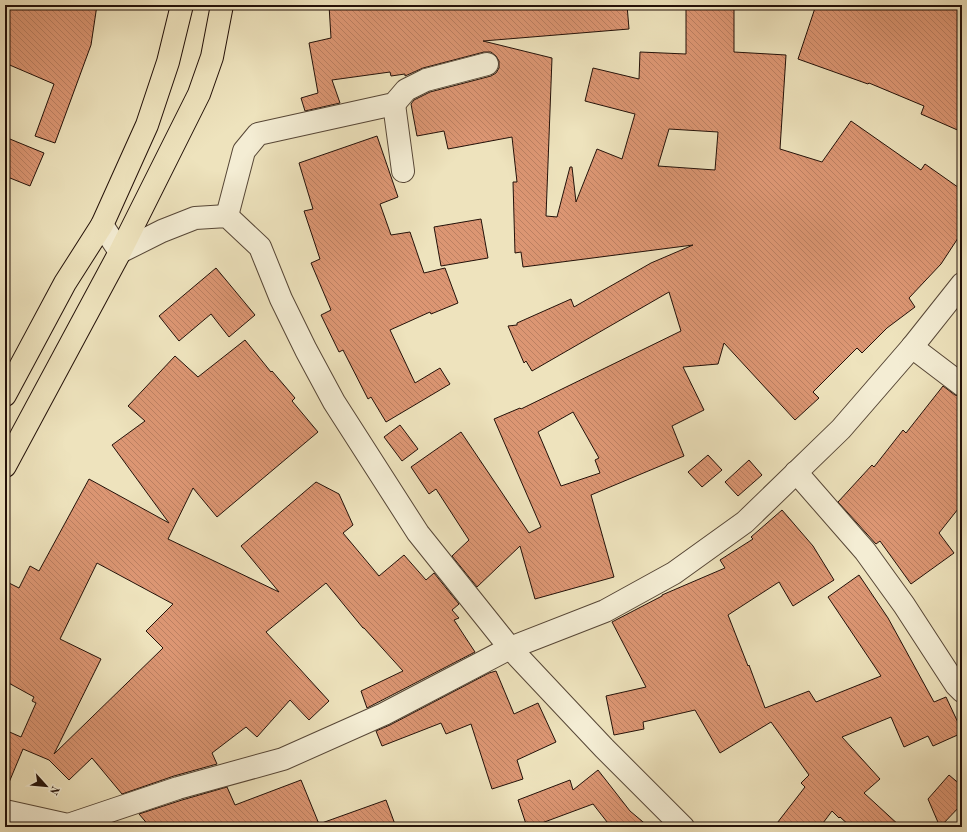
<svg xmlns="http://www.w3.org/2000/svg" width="967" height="832" viewBox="0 0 967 832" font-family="'Old Standard TT',serif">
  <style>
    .building { fill: url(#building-back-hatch); stroke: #231109; fill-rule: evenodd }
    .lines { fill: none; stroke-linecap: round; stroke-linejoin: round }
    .minor-casing { stroke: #564636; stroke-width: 24 }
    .major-casing { stroke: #231109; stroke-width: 24 }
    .minor { stroke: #f4edd4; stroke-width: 22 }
    .major { stroke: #eee3bd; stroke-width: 22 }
  </style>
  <defs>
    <pattern id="building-back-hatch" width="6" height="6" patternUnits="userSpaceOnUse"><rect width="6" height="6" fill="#dc9673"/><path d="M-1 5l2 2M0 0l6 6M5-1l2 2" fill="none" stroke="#bc8062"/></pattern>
  </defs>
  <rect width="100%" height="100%" fill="#eee3bd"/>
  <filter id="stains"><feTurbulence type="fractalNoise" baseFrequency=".005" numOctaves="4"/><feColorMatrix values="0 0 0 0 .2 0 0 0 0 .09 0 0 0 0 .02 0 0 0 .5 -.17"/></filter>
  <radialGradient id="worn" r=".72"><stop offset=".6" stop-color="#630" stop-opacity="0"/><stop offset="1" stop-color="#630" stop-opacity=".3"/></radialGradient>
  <g class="building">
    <path d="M 5,5 L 97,5 L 91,45 L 55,143 L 35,136 L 54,84 L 5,63 Z"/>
    <path d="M 329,5 L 627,5 L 629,29 L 483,41 L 552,58 L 546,216 L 557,217 L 570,167 L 572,167 L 576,202 L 597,149 L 622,159 L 635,114 L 585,101 L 593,68 L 639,79 L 640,52 L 686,54 L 686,5 L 734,5 L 734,52 L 786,55 L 780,149 L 822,162 L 851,121 L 921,170 L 925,164 L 962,190 L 962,232 L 941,264 L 909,298 L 915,307 L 887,328 L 862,353 L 857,348 L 813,392 L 819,398 L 795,420 L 724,343 L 718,364 L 683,367 L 704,410 L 672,426 L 684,456 L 591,495 L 614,577 L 535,599 L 520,546 L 477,587 L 452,556 L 469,540 L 436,489 L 429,494 L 411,467 L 461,432 L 529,533 L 541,527 L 494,419 L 520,408 L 521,409 L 681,331 L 669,292 L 532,371 L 526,361 L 524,363 L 508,326 L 517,325 L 517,323 L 571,299 L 574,307 L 651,263 L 693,245 L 523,267 L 521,252 L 515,253 L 513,182 L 517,182 L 512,137 L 448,149 L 444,131 L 417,136 L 411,104 L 414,100 L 430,92 L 491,76 L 496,73 L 499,68 L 499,61 L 496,56 L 491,52 L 484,52 L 423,68 L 405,76 L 405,74 L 391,76 L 390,72 L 332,80 L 340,103 L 305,111 L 301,98 L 318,93 L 309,43 L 331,38 ZM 669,129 L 718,132 L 715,170 L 658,166 ZM 573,412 L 599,458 L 595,460 L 600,473 L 561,486 L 538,432 Z"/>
    <path d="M 816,5 L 962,5 L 962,132 L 921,114 L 924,106 L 869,83 L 868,84 L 798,59 Z"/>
    <path d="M 377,136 L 398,197 L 380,204 L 391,235 L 410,232 L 424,273 L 445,268 L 458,303 L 431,314 L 430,312 L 390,330 L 415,383 L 440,368 L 450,384 L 386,422 L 371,397 L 368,399 L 343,350 L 339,352 L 321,315 L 331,310 L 311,263 L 320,259 L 304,211 L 313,209 L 299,163 Z"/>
    <path d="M 5,137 L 44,153 L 30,186 L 5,176 Z"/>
    <path d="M 481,219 L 488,258 L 441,266 L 434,227 Z"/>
    <path d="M 216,268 L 255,315 L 229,337 L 211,314 L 179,341 L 159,316 Z"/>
    <path d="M 245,340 L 271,372 L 272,371 L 295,398 L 292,401 L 318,432 L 217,517 L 193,488 L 168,539 L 279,592 L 241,546 L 316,482 L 339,494 L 353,525 L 343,533 L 379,576 L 404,555 L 426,580 L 434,573 L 459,604 L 452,610 L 459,618 L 454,620 L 475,652 L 367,708 L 361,691 L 403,671 L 364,628 L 363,628 L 326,583 L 266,632 L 329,701 L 309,720 L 290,700 L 257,737 L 246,727 L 212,753 L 217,764 L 174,776 L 122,794 L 92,758 L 69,780 L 49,760 L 23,749 L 5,792 L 5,730 L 21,737 L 36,703 L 32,701 L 34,697 L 5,681 L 5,581 L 19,588 L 30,566 L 39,571 L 89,479 L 169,523 L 112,445 L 145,421 L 128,406 L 175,356 L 198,377 ZM 97,563 L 173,604 L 146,631 L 163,648 L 54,754 L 101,659 L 60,639 Z"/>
    <path d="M 943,386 L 955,395 L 962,397 L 962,504 L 939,533 L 954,553 L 911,584 L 880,541 L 876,544 L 838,502 L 872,465 L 874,467 L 903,430 L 906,433 Z"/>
    <path d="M 400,425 L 418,449 L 402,461 L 384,437 Z"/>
    <path d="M 708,455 L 722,470 L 702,487 L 688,472 Z"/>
    <path d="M 749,460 L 762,475 L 738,496 L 725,482 Z"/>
    <path d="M 782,510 L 813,546 L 834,580 L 793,606 L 779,582 L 728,615 L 748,666 L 749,665 L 765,708 L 809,691 L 816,702 L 881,676 L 828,597 L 859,575 L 888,618 L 934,702 L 946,697 L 962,731 L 962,733 L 933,746 L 928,736 L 904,747 L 891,717 L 842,737 L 880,779 L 864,793 L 901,827 L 851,827 L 840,817 L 839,818 L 832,811 L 820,827 L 774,827 L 805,787 L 801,783 L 809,775 L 771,722 L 720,753 L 695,710 L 643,722 L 644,729 L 614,735 L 606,696 L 646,687 L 612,622 L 662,596 L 662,595 L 725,568 L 720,560 L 753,539 L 751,537 Z"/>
    <path d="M 496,671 L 514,714 L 538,703 L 556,742 L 517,760 L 523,779 L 492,789 L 471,724 L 446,734 L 441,723 L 382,746 L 376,731 L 390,725 L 489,673 Z"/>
    <path d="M 598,770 L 630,811 L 649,827 L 611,827 L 593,804 L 531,827 L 527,827 L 518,800 L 570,780 L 573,790 Z"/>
    <path d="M 949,775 L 962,786 L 962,804 L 940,827 L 928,799 Z"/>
    <path d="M 301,780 L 319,824 L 386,800 L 396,827 L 150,827 L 139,814 L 182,800 L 227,787 L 235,805 Z"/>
  </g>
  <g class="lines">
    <defs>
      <g id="minor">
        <path d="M 394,104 L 403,171"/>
        <path d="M 227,216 L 244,151 L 258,134 L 394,104 L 406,90 L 426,80 L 487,64"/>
        <path d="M 102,225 L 120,252 L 162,231 L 195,218 L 227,216 L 260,247 L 281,299 L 306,350 L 334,402 L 418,533 L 510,648 L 604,748 L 683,827"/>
        <path d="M 912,347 L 962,385"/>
        <path d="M 796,472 L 865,551 L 904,605 L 956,685 L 962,691"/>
        <path d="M 5,811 L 68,825 L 178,788 L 283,759 L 384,714 L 510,648 L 605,611 L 674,573 L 745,522 L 841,429 L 912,347 L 962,284"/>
      </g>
      <g id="major">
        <path d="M 5,395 L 65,283 L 102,225 L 147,125 L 168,62 L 182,5"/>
        <path d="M 5,466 L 120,252 L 199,94 L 212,57 L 222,5"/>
      </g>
    </defs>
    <use href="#minor" class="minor-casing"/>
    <use href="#major" class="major-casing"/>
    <use href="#minor" class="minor"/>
    <use href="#major" class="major"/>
  </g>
  <rect width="967" height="832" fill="none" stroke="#eee3bd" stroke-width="20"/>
  <rect x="6" y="6" width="955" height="820" fill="none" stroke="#231109" stroke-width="2"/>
  <rect x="10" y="10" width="947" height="812" fill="none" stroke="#231109"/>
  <g transform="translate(46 786) rotate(117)" stroke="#f4edd4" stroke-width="3" paint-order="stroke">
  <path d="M0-3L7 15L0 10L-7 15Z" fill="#231109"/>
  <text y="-6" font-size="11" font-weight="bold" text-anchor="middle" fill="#231109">N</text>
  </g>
  <rect width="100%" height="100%" filter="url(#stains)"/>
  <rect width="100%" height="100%" fill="url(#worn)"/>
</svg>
